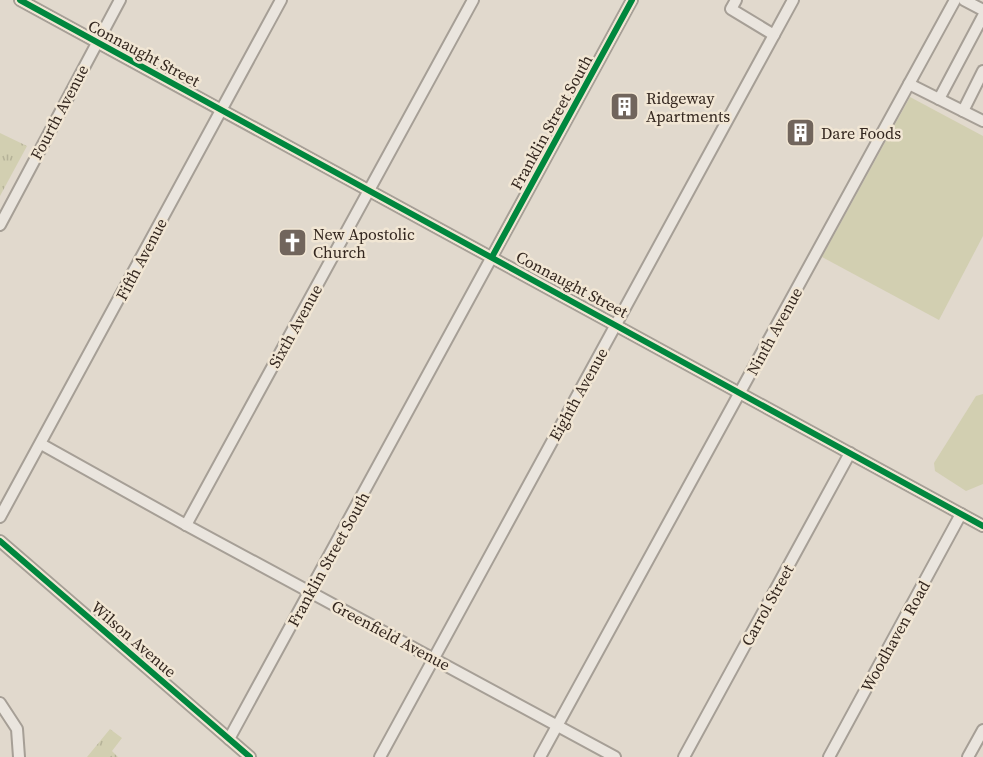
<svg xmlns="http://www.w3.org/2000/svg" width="983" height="757" viewBox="0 0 983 757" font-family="'Source Serif 4',serif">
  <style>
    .green { fill: #d2cfb1 }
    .park { fill: url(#park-tufts) }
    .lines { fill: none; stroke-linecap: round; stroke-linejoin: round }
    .minor-casing { stroke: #a69f96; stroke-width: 14 }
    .minor { stroke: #eae5de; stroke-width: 10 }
    .cycleway-casing { stroke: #f1e6d4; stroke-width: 10 }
    .cycleway { stroke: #00873e; stroke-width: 6 }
    .labels { text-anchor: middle; stroke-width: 5; stroke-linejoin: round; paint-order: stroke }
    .street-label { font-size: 16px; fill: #34271f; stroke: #f1e6d4 }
    .poi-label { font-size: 16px; fill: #34271f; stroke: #f1e6d4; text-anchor: start }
  </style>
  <defs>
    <pattern id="park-tufts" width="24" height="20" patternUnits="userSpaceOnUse" patternTransform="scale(1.5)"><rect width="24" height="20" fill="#d2cfb1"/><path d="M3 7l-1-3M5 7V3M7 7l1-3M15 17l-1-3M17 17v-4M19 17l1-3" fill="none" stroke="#b5b298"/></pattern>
  </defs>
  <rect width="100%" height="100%" fill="#e1d9cd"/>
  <g class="green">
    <path d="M 910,97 L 983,136 L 983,236 L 939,320 L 822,257 Z"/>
    <path d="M 983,394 L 983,484 L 966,491 L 935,471 L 934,463 L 976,396 Z"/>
  </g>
  <g class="park">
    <path d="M 0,133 L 27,146 L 0,196 Z"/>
    <path d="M 110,729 L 122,738 L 112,751 L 118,757 L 87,757 Z"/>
  </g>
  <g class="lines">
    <defs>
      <g id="minor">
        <path d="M 20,0 L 983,526"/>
        <path d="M 736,0 L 731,9 L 774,35"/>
        <path d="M 964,0 L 983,10"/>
        <path d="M 909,84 L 983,121"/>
        <path d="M 939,99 L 983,16"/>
        <path d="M 963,111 L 983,71"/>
        <path d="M 0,225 L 120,0"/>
        <path d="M 41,444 L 186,525 L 615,757"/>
        <path d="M 0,517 L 281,0"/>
        <path d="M 186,525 L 473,0"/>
        <path d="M 0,541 L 250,757"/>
        <path d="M 0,703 L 17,729 L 19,757"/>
        <path d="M 229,739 L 632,0"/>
        <path d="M 380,757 L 793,0"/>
        <path d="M 540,757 L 955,0"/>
        <path d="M 684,757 L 850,453"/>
        <path d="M 829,757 L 961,514"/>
        <path d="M 968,757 L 983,730"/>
      </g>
    </defs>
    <use href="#minor" class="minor-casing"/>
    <use href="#minor" class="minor"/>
    <defs>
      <g id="cycleway">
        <path d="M 20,0 L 983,526"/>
        <path d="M 492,257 L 632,0"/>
        <path d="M 0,541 L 250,757"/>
      </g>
    </defs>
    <use href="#cycleway" class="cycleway-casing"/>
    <use href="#cycleway" class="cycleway"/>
  </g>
  <defs>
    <symbol id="building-square" viewBox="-11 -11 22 22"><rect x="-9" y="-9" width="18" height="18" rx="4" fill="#71655c" stroke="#f1e6d4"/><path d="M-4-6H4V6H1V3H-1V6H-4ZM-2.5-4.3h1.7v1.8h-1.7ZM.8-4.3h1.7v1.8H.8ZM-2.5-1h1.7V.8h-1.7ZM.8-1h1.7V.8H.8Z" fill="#fff"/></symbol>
    <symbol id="church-square" viewBox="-11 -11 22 22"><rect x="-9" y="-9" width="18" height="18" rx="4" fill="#71655c" stroke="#f1e6d4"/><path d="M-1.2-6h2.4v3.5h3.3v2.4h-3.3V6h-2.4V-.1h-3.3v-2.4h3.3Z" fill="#fff"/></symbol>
  </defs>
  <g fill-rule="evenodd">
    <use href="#building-square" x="608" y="90" width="33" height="33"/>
    <use href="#building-square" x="784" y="116" width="33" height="33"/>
    <use href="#church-square" x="276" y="226" width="33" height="33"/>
  </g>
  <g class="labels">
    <g class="street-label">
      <text transform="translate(144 53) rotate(28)" y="6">Connaught Street</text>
      <text transform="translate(59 112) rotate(-62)" y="6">Fourth Avenue</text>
      <text transform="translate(551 122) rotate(-61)" y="6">Franklin Street South</text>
      <text transform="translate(141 259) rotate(-62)" y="6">Fifth Avenue</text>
      <text transform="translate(572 284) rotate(28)" y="6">Connaught Street</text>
      <text transform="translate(295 326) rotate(-61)" y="6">Sixth Avenue</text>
      <text transform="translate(774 331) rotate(-61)" y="6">Ninth Avenue</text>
      <text transform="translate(578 394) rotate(-61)" y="6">Eighth Avenue</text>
      <text transform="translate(328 559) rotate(-61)" y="6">Franklin Street South</text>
      <text transform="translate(767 605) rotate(-61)" y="6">Carrol Street</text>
      <text transform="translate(391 635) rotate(28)" y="6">Greenfield Avenue</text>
      <text transform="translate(895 636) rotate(-61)" y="6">Woodhaven Road</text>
      <text transform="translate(134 639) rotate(41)" y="6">Wilson Avenue</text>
    </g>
    <g class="poi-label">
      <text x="646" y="104">Ridgeway<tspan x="646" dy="18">Apartments</tspan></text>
      <text x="821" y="139">Dare Foods</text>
      <text x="313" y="240">New Apostolic<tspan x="313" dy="18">Church</tspan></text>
    </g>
  </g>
</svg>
